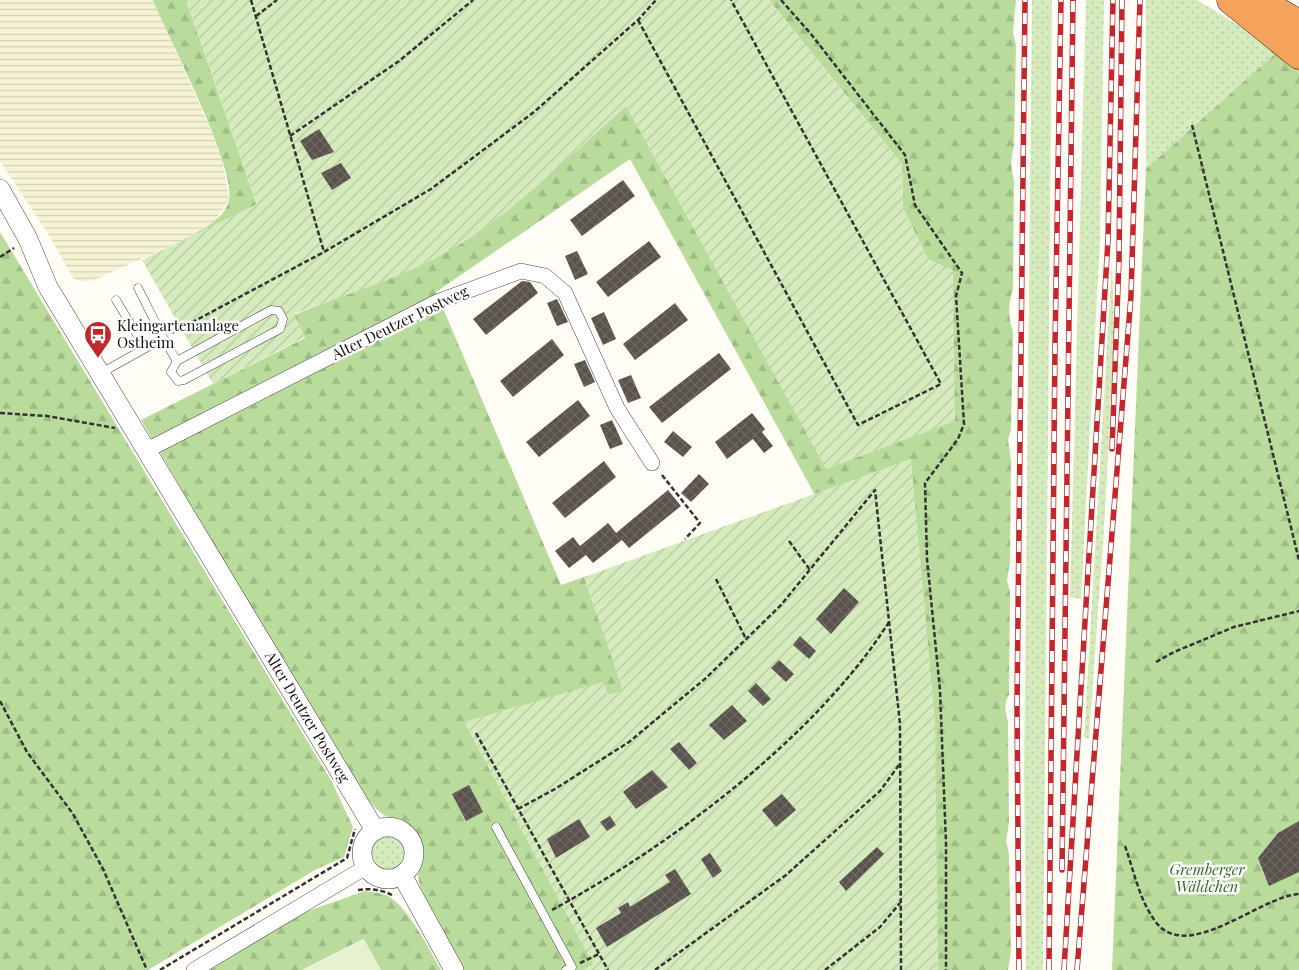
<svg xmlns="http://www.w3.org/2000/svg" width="1299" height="970" viewBox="0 0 1299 970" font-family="'Playfair Display',serif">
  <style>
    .farmland { fill: url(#farmland-rules) }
    .grass { fill: url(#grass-dots) }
    .forest { fill: url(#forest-firs) }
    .garden { fill: url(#garden-furrows) }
    .pitch { fill: #e6f2cf }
    .building { fill: url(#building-cross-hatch) }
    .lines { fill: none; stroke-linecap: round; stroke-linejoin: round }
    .service-casing { stroke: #444; stroke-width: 9 }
    .minor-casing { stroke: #444; stroke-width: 16 }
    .tertiary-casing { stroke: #444; stroke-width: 20 }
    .motorway-casing { stroke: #222; stroke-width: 29 }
    .path { stroke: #333; stroke-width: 2.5; stroke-dasharray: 5 2.5; stroke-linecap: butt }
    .service { stroke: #fff; stroke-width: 8 }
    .minor { stroke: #fff; stroke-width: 15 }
    .tertiary { stroke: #fff; stroke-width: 19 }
    .motorway { stroke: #f5a25d; stroke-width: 28 }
    .rail-casing { stroke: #c4262e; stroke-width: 5.5 }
    .rail { stroke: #fff; stroke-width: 4; stroke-dasharray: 11; stroke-linecap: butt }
    .labels { text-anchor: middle; stroke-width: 5; stroke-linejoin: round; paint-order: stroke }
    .street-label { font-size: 15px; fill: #111; stroke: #fff }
    .poi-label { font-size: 15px; fill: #111; stroke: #fff; text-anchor: start }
    .park-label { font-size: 15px; font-style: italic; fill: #2f6b1f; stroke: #fff }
  </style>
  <defs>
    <pattern id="farmland-rules" width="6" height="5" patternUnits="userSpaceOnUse" patternTransform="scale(1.25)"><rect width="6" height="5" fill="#f6f3d4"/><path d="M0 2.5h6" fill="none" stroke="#d2cfb5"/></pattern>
    <pattern id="grass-dots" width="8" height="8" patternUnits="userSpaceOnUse" patternTransform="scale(1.25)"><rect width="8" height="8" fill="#d5ebbd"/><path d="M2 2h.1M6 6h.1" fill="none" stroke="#b6c8a1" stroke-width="1.8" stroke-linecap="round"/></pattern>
    <pattern id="forest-firs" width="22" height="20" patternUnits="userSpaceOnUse" patternTransform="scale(1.25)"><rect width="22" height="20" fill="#b9dc9c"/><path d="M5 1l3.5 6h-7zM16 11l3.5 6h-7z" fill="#9ebc85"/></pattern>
    <pattern id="garden-furrows" width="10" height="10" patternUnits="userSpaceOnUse" patternTransform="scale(1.25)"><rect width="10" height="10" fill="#d5ebbd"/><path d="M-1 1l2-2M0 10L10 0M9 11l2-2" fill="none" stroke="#b6c8a1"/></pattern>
    <pattern id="building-cross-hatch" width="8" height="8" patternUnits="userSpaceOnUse" patternTransform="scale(1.25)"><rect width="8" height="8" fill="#5a524d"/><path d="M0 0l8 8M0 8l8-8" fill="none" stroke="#6d6662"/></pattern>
  </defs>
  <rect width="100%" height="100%" fill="#fffdf5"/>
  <path class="farmland" d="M 0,0 L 153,0 L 221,153 L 229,199 L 217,218 L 210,225 L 184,240 L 94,280 L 82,282 L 73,278 L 49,235 L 0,161 Z"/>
  <g class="grass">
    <path d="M 1032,0 L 1052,0 L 1043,970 L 1026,970 L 1026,966 L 1024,775 Z"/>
    <path d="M 1086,0 L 1104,0 L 1100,241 L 1081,599 L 1070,597 Z"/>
    <path d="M 1146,0 L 1197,0 L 1279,50 L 1146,169 Z"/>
    <path d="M 1112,261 L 1114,332 L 1105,514 L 1089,738 L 1084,738 Z"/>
    <circle cx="389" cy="854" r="18"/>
  </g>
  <g class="forest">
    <path d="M 153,0 L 186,0 L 257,205 L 184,240 C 199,231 225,220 229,200 C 236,165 169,40 153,0 Z"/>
    <path d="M 769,0 L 1016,0 L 1013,33 L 1016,45 L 1014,147 C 1010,159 1011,168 1014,180 L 1013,289 C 1008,303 1008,318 1013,332 L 1011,430 L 1008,440 L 1011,460 L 1010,561 L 1007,581 L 1010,591 L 1009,695 C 1003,703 1006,714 1008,723 L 1009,823 L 1006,841 L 1009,854 L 1011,952 L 1008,970 L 938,970 L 911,459 L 815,495 L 630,159 L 436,292 L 561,585 L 584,577 L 624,691 L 608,695 L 603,683 L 593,965 L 584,970 L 464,970 L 420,887 L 418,875 L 424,852 L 418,836 L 409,826 L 385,816 L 374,807 L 353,781 L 141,420 L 305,338 L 294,315 L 423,264 L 526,195 L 626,106 L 649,146 L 955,422 L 953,383 L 928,259 L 903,208 L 902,164 Z"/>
    <path d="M 1279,50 L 1299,65 L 1299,970 L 1112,970 L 1146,169 Z"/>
    <path d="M 0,232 L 332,782 L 353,827 L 344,857 L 315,870 L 148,970 L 0,970 Z"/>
    <path d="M 365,891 C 372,892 382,893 388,896 C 409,908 429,949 441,970 L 381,970 L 363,939 L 302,970 L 210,970 L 308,911 Z"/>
  </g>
  <g class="garden">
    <path d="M 186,0 L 769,0 L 902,164 L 903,208 L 928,259 L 953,270 L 955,421 L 826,469 L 626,106 C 565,160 497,230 422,265 C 381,284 337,298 294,314 L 305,337 L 213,384 L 142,260 L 257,204 Z"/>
    <path d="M 911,459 L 935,720 L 938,970 L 584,970 L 593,964 L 464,722 L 603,682 L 608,695 L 623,691 L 584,577 Z"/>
  </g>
  <path class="pitch" d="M 364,939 L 381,970 L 302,970 L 363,939 Z"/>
  <g class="building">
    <path d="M 319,129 L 334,152 L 312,160 L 300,141 Z"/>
    <path d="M 341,163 L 351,178 L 332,190 L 321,173 Z"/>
    <path d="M 623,180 L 635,196 L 582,236 L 570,220 Z"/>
    <path d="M 649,241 L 661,257 L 608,297 L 596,282 Z"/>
    <path d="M 577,251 L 588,274 L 575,280 L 565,256 Z"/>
    <path d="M 522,281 L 530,282 L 538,293 L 486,335 L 473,319 Z"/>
    <path d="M 557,299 L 568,322 L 557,326 L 547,303 Z"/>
    <path d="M 675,303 L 688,320 L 635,360 L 623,344 Z"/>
    <path d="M 604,312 L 616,339 L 603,345 L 591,318 Z"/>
    <path d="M 552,339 L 564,355 L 513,397 L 500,381 Z"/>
    <path d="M 719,353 L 731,369 L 662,423 L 649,407 Z"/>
    <path d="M 585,360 L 595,382 L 584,387 L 574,364 Z"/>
    <path d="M 631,375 L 641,398 L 628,403 L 618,380 Z"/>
    <path d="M 578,400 L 590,416 L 539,457 L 526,442 Z"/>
    <path d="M 752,413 L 765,429 L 762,432 L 773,446 L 764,453 L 753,439 L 727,459 L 715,442 Z"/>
    <path d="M 612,420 L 623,444 L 610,449 L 600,425 Z"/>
    <path d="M 673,431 L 692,447 L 683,457 L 664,442 Z"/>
    <path d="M 604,461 L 616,477 L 565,518 L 552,503 Z"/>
    <path d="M 699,474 L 709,484 L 691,502 L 681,493 Z"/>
    <path d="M 668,490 L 681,506 L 629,548 L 622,540 L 593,563 L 586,555 L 569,568 L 555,551 L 573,537 L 580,546 L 608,523 L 616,533 Z"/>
    <path d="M 844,588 L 859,602 L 831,634 L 816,619 Z"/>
    <path d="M 800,636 L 816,651 L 809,659 L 793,645 Z"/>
    <path d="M 779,660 L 794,674 L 786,682 L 771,668 Z"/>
    <path d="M 756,683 L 771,699 L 763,706 L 748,691 Z"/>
    <path d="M 732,705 L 747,721 L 724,740 L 709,725 Z"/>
    <path d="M 679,742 L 697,763 L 689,770 L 670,749 Z"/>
    <path d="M 652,770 L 668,787 L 636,809 L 623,792 Z"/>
    <path d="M 469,785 L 483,812 L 466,821 L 452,794 Z"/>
    <path d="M 782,794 L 796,810 L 776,827 L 762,810 Z"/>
    <path d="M 610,816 L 616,825 L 607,831 L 600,822 Z"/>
    <path d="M 579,819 L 590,837 L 556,858 L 547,839 Z"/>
    <path d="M 1299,821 L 1299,872 L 1269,886 L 1258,858 L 1278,833 Z"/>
    <path d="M 877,847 L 884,854 L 846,891 L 839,882 Z"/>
    <path d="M 710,853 L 722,871 L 713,878 L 701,859 Z"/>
    <path d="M 675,869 L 691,894 L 607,947 L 596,928 L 621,913 L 618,908 L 628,902 L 630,907 L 670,882 L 665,875 Z"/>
  </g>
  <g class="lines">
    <defs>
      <g id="service">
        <path d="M 138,288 C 151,313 162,338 177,361 L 271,310 L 279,311 L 283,319 L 280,329 L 184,380 L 178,381 L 171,372 L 177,361"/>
        <path d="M 116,300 L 145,348"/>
        <path d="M 101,373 L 162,339"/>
        <path d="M 496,827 L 572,967 L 566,970"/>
      </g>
      <g id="minor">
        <path d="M 147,450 L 437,302 L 521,271 L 545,276 L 565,293 L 617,408 L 652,463"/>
        <path d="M 194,970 L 366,867"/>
      </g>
      <g id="tertiary">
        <path d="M 0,189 L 28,239 L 48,287 L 375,830"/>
        <circle cx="388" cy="853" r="26"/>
        <path d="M 402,875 L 454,970"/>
      </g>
      <g id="motorway">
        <path d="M 1231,0 L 1299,55"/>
        <path d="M 1258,0 L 1299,24"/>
      </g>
    </defs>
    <use href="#service" class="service-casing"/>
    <use href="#minor" class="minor-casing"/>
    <use href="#tertiary" class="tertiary-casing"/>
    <use href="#motorway" class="motorway-casing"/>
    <g class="path">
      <path d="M 251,0 L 324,252"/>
      <path d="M 781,0 L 811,34 L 905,155 L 915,205 L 962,273 L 956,296 L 964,424 L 958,439 L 925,483 L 927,559 L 940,690 L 946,843 L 946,970"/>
      <path d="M 256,16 L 277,0"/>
      <path d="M 638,20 L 858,425 L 941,384 L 731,0"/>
      <path d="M 1192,125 L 1299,560"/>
      <path d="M 290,136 L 399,61 L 473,0"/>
      <path d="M 0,257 L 14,248"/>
      <path d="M 172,333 L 324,252 L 431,189 L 534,112 L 638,20 L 656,0"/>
      <path d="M 0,413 L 47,416 L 115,428"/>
      <path d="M 662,475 L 700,523 L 685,539"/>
      <path d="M 789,541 L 810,570"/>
      <path d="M 716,579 L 746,639"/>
      <path d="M 1156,662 L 1174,652 L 1234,627 L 1299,611"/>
      <path d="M 0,701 L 27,752 L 73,814 L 103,869 L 147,970"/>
      <path d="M 476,733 L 608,970"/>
      <path d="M 518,809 L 555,789 L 629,742 L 706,678 L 781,605 L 875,490 L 900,724 L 901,970"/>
      <path d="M 1125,846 C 1134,871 1139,899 1155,921 C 1187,965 1260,896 1299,894"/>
      <path d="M 358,890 C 371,888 383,890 394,896"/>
      <path d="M 552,910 C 671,845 816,737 889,622"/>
      <path d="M 580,963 L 599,954"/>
      <path d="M 160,970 L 347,858 L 355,829"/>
      <path d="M 655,970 L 786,875 L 880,791 L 899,765"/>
      <path d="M 825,970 L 880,927 L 900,903"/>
    </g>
    <use href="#service" class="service"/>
    <use href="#minor" class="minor"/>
    <use href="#tertiary" class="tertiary"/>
    <use href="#motorway" class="motorway"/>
    <defs>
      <g id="rail">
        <path d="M 1112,449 L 1119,259 L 1122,0"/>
        <path d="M 1062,870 L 1073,0"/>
        <path d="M 1019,970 L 1017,706 L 1025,0"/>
        <path d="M 1049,970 L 1055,346 L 1061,0"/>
        <path d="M 1064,970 L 1108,240 L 1113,0"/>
        <path d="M 1077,970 L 1131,296 L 1140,0"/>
      </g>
    </defs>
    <use href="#rail" class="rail-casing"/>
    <use href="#rail" class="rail"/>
  </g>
  <defs>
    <symbol id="bus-pin" viewBox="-11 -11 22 30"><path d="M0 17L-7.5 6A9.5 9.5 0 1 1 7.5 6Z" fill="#c4262e" stroke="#fff"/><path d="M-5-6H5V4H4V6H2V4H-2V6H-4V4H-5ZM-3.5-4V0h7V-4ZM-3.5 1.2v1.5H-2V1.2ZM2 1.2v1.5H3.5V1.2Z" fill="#fff"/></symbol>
  </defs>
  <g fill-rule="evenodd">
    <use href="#bus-pin" x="82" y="319" width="32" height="43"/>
  </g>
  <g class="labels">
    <g class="street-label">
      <text transform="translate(400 323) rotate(-26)" y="5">Alter Deutzer Postweg</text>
      <text transform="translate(307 717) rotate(59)" y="5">Alter Deutzer Postweg</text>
    </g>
    <g class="poi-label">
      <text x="117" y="331">Kleingartenanlage<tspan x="117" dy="17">Ostheim</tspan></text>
    </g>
    <g class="park-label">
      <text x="1207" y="875">Gremberger<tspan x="1207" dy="17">Wäldchen</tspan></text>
    </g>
  </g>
</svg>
